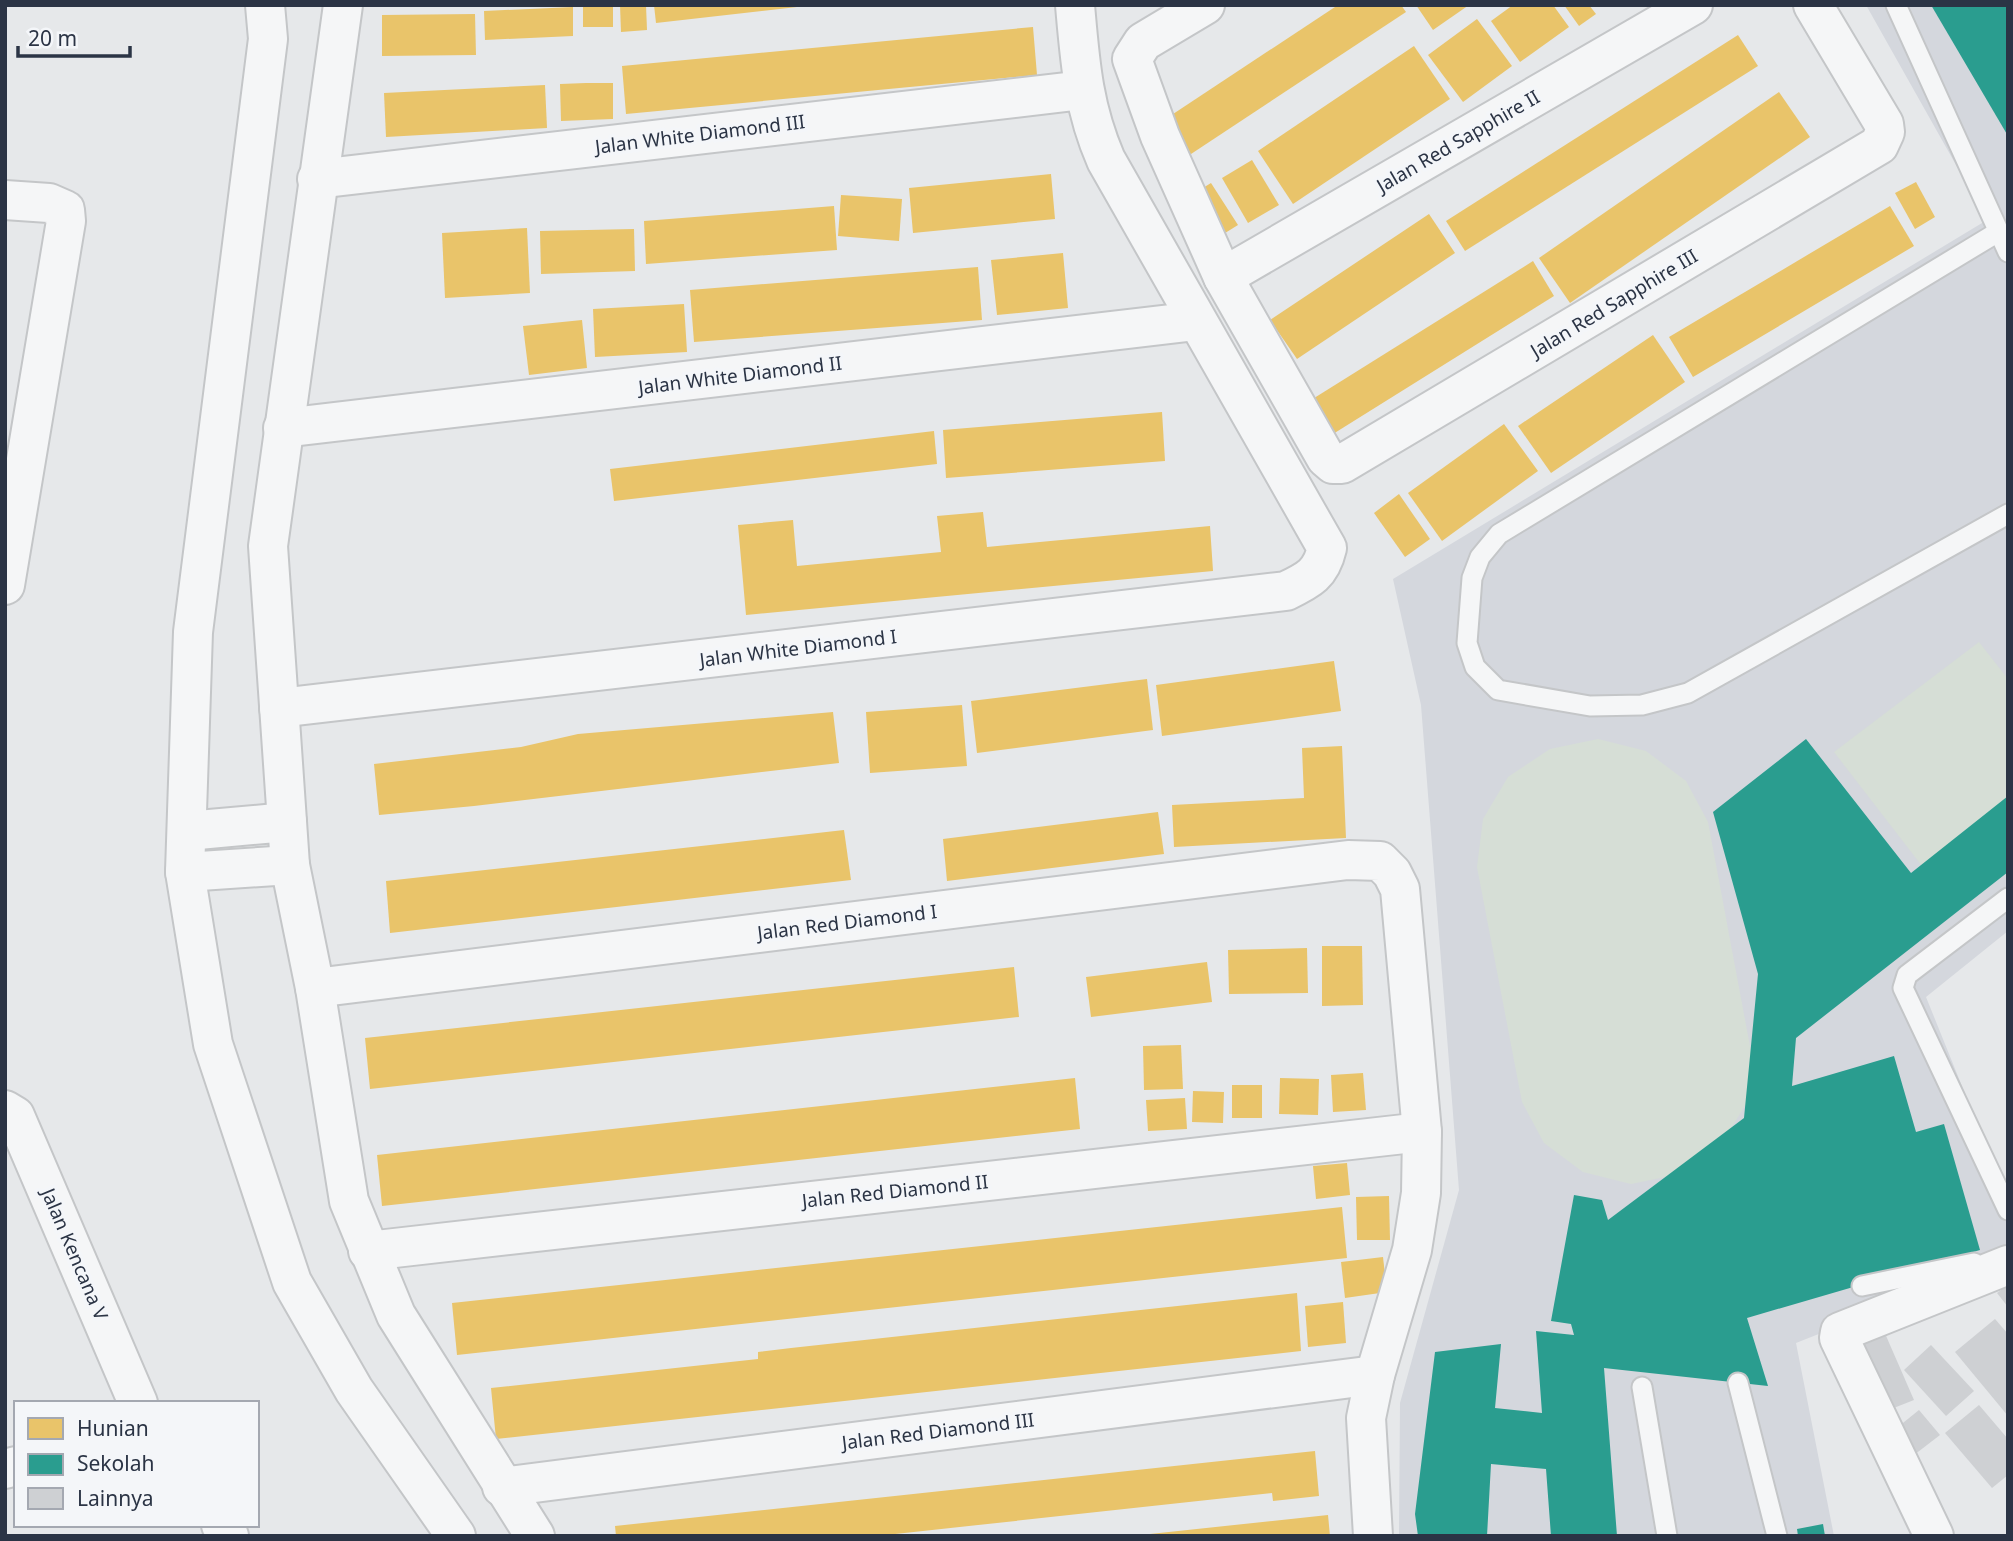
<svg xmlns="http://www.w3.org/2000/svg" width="2013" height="1541" viewBox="0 0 2013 1541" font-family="'Noto Sans',sans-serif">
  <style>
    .built { fill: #d4d7dd }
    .green { fill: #d6ded6 }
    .homes { fill: #e9c46a }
    .schools { fill: #2a9d8f }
    .building { fill: #ced0d3 }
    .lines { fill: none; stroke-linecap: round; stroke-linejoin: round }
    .service-casing { stroke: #c4c6c8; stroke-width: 23 }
    .minor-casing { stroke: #c4c6c8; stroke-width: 42 }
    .service { stroke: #f5f6f7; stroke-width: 19 }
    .minor { stroke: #f5f6f7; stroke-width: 38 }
    .labels { text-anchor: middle; stroke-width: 7; stroke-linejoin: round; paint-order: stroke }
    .street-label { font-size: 19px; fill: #2b3445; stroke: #f4f6f9 }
  </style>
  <rect width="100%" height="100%" fill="#e6e8ea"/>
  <path class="built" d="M 1866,5 L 2008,5 L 2008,931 L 1926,997 L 2008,1200 L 2008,1259 L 1796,1343 L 1834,1536 L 1399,1536 L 1400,1403 L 1459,1190 L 1421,705 L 1393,579 L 1987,220 Z"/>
  <g class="green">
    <path d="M 1979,642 L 2008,679 L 2008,821 L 1932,879 L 1834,752 Z"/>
    <path d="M 1598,739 L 1646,751 L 1686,781 L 1708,822 L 1752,1057 L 1746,1104 L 1720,1146 L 1680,1174 L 1631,1184 L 1583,1172 L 1544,1143 L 1522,1102 L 1477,867 L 1483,819 L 1508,777 L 1550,749 Z"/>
  </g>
  <g class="homes">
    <rect x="583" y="5" width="30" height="22"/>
    <path d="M 620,5 L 646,5 L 647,30 L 621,32 Z"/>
    <path d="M 654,5 L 797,5 L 797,7 L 656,23 Z"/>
    <path d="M 1338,5 L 1401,5 L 1406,12 L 1188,156 L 1164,120 Z"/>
    <path d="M 1416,5 L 1469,5 L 1433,30 Z"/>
    <path d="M 1513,5 L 1553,5 L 1569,27 L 1520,62 L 1491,21 Z"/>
    <path d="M 1564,5 L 1589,5 L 1596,14 L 1579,26 Z"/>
    <path d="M 573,7 L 573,36 L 485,40 L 484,11 Z"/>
    <path d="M 475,14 L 476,55 L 382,56 L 382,15 Z"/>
    <path d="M 1477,19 L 1512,66 L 1463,102 L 1428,55 Z"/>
    <path d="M 1033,27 L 1037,75 L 626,114 L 622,66 Z"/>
    <path d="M 1738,35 L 1758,66 L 1465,251 L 1446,221 Z"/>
    <path d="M 1414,46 L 1450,99 L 1293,204 L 1258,151 Z"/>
    <path d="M 586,83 L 613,83 L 613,119 L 561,121 L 560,84 Z"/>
    <path d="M 545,85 L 547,128 L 386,137 L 384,93 Z"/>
    <path d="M 1779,92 L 1810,137 L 1570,303 L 1539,258 Z"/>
    <path d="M 1252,160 L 1279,205 L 1248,223 L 1222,178 Z"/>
    <path d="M 1051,174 L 1055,219 L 913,233 L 909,188 Z"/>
    <path d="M 1916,182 L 1935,217 L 1915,229 L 1895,193 Z"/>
    <path d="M 1211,183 L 1238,225 L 1217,238 L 1190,196 Z"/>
    <path d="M 841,195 L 902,199 L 899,241 L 838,236 Z"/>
    <path d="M 834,206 L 837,250 L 646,264 L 644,221 Z"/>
    <path d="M 1890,206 L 1914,246 L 1693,377 L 1669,337 Z"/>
    <path d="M 1429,214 L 1455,253 L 1297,359 L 1270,320 Z"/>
    <path d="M 527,228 L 530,293 L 445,298 L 442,233 Z"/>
    <path d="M 634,229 L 635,271 L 541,274 L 540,231 Z"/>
    <path d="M 1063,253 L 1068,308 L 997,315 L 991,260 Z"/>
    <path d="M 1533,261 L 1554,296 L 1333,434 L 1311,400 Z"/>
    <path d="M 978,267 L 982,320 L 694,342 L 690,290 Z"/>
    <path d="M 684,304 L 687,352 L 595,357 L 593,309 Z"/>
    <path d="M 582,320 L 587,368 L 529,375 L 523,326 Z"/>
    <path d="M 1653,335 L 1685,382 L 1551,473 L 1518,426 Z"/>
    <path d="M 1162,412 L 1165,461 L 946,478 L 943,430 Z"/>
    <path d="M 1504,424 L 1538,471 L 1442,541 L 1408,493 Z"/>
    <path d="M 934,431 L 937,464 L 614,501 L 610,469 Z"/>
    <path d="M 1399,494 L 1430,539 L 1405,557 L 1374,513 Z"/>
    <path d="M 983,512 L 987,547 L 1210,526 L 1213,571 L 746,615 L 738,525 L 793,520 L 797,566 L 941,552 L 937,516 Z"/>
    <path d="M 1334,661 L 1341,711 L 1162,736 L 1156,685 Z"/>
    <path d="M 1147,679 L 1153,730 L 977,753 L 971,701 Z"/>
    <path d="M 962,705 L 967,766 L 870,773 L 866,712 Z"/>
    <path d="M 833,712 L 839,763 L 474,806 L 379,815 L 374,764 L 521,747 L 578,734 Z"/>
    <path d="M 1342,746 L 1346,838 L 1174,847 L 1172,805 L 1304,798 L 1302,748 Z"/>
    <path d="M 1158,812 L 1164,854 L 947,881 L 943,839 Z"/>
    <path d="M 844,830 L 851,880 L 390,933 L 386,881 Z"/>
    <path d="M 1322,946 L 1362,946 L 1363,1005 L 1322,1006 Z"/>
    <path d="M 1307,948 L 1308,993 L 1229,994 L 1228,950 Z"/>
    <path d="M 1207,962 L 1212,1002 L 1091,1017 L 1086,977 Z"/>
    <path d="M 1014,967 L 1019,1017 L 370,1089 L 365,1038 Z"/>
    <path d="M 1181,1045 L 1183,1089 L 1144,1090 L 1143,1046 Z"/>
    <path d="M 1363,1073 L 1366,1110 L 1333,1112 L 1331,1075 Z"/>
    <path d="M 1075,1078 L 1080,1129 L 382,1206 L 377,1155 Z"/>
    <path d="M 1280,1078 L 1319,1079 L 1318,1115 L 1279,1114 Z"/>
    <rect x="1232" y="1085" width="30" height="33"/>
    <path d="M 1193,1091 L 1224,1092 L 1223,1123 L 1192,1122 Z"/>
    <path d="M 1185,1098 L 1187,1129 L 1148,1131 L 1146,1100 Z"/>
    <path d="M 1347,1163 L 1350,1195 L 1316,1199 L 1313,1166 Z"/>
    <path d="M 1389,1196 L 1390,1240 L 1357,1240 L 1356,1197 Z"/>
    <path d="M 1342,1207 L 1347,1258 L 457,1355 L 452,1303 Z"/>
    <path d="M 1383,1257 L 1387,1292 L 1345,1298 L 1341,1262 Z"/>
    <path d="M 1297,1293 L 1301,1351 L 496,1439 L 491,1388 L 758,1359 L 758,1352 L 791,1348 Z"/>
    <path d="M 1343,1302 L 1346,1343 L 1308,1347 L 1305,1306 Z"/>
    <path d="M 1315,1451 L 1319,1496 L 1273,1501 L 1272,1493 L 877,1536 L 616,1536 L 615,1526 Z"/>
    <path d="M 1328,1515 L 1330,1536 L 1150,1536 L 1150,1534 Z"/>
  </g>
  <g class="schools">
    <path d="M 1931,5 L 2008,5 L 2008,136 Z"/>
    <path d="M 1806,739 L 1911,873 L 2008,796 L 2008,872 L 1796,1038 L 1792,1086 L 1894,1056 L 1916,1132 L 1944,1124 L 1980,1250 L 1747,1318 L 1768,1386 L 1604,1368 L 1617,1536 L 1551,1536 L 1546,1469 L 1491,1464 L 1487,1536 L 1418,1536 L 1415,1514 L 1435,1352 L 1501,1344 L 1495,1408 L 1542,1413 L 1536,1331 L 1574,1335 L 1571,1324 L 1551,1321 L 1574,1195 L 1602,1200 L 1608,1220 L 1744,1118 L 1758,974 L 1713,812 Z"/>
    <path d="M 1823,1524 L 1825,1536 L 1798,1536 L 1797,1529 Z"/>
  </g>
  <g class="building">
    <path d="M 2008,1285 L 2008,1307 L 1997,1293 Z"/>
    <path d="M 1995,1319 L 2008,1334 L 2008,1416 L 1955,1352 Z"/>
    <path d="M 1880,1322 L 1914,1400 L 1881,1413 L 1847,1336 Z"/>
    <path d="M 1931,1345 L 1974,1391 L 1946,1416 L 1904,1370 Z"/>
    <path d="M 1979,1405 L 2008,1439 L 2008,1475 L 1992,1488 L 1945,1433 Z"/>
    <path d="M 1919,1410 L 1940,1435 L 1914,1455 L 1893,1431 Z"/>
  </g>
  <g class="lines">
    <defs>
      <g id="service">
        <path d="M 1896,5 L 2008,252"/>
        <path d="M 1998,232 L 1499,534 L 1480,557 L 1472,578 L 1467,643 L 1475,667 L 1498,690 L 1590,706 L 1642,705 L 1688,693 L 2008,514"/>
        <path d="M 2008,898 L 1907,975 L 1903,988 L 2008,1210"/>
        <path d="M 1862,1286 L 1974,1263"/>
        <path d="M 1738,1383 L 1777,1536"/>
        <path d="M 1642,1387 L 1667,1536"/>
      </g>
      <g id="minor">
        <path d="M 265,5 L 268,39 L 193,632 L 185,872 L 213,1044 L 292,1282 L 354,1390 L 456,1536"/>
        <path d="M 343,5 L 268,546 L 290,865 L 315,988 L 349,1201 L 396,1315 L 535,1536"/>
        <path d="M 1205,5 L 1143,42 L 1132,59 L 1160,136 L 1223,277 L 1326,458 L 1333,464 L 1342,464 L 1879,145 L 1885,132 L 1884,124 L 1813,5"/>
        <path d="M 317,179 L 1083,90"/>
        <path d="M 5,200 L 49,203 L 65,210 L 66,221 L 5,585"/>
        <path d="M 1223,277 L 1693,5"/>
        <path d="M 283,428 L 1196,321"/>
        <path d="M 279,708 L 1286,591 C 1309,580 1321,574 1327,548 L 1106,160 C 1083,107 1080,62 1075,5"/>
        <path d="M 187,831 L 287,822"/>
        <path d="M 185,872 L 290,865"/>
        <path d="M 315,988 L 1348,860 L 1380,861 L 1392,873 L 1400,889 L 1422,1132 L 1421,1193 L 1412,1250 L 1375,1375 L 1366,1418 L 1373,1536"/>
        <path d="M 5,1110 L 15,1116 L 138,1403"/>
        <path d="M 368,1251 L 1422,1132"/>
        <path d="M 5,1469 L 16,1466"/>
        <path d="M 502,1487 L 1375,1375"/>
        <path d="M 221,1525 L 229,1536"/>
        <path d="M 1934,1536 L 1839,1338 L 1840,1332 L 2008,1265"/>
      </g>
    </defs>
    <use href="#service" class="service-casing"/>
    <use href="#minor" class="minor-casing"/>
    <use href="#service" class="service"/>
    <use href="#minor" class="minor"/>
  </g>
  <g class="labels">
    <g class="street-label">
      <text transform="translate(700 134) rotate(-7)" y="7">Jalan White Diamond III</text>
      <text transform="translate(1458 141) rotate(-30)" y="7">Jalan Red Sapphire II</text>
      <text transform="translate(1614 303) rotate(-31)" y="7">Jalan Red Sapphire III</text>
      <text transform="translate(740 375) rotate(-7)" y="7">Jalan White Diamond II</text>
      <text transform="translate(798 648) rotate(-7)" y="7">Jalan White Diamond I</text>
      <text transform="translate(847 922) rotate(-7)" y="7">Jalan Red Diamond I</text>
      <text transform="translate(895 1191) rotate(-6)" y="7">Jalan Red Diamond II</text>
      <text transform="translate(75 1254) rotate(67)" y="7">Jalan Kencana V</text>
      <text transform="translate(938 1431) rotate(-7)" y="7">Jalan Red Diamond III</text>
    </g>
  </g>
  <rect width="2013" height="1541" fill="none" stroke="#2b3445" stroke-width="14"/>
  <rect x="14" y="1401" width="245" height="126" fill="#f4f6f9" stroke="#a4a8b1" stroke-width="2"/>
  <rect x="28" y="1418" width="35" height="21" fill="#e9c46a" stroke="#a4a8b1" stroke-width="2"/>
  <text x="77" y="1436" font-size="21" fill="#2b3445">Hunian</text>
  <rect x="28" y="1454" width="35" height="21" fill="#2a9d8f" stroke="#a4a8b1" stroke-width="2"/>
  <text x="77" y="1471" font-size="21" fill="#2b3445">Sekolah</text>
  <rect x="28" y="1488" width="35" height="21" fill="#ced0d3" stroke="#a4a8b1" stroke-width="2"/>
  <text x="77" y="1506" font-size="21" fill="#2b3445">Lainnya</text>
  <path d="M18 46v10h112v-10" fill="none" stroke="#2b3445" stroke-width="3.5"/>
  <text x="28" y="46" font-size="21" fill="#2b3445" stroke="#f4f6f9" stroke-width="5" paint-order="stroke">20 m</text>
</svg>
